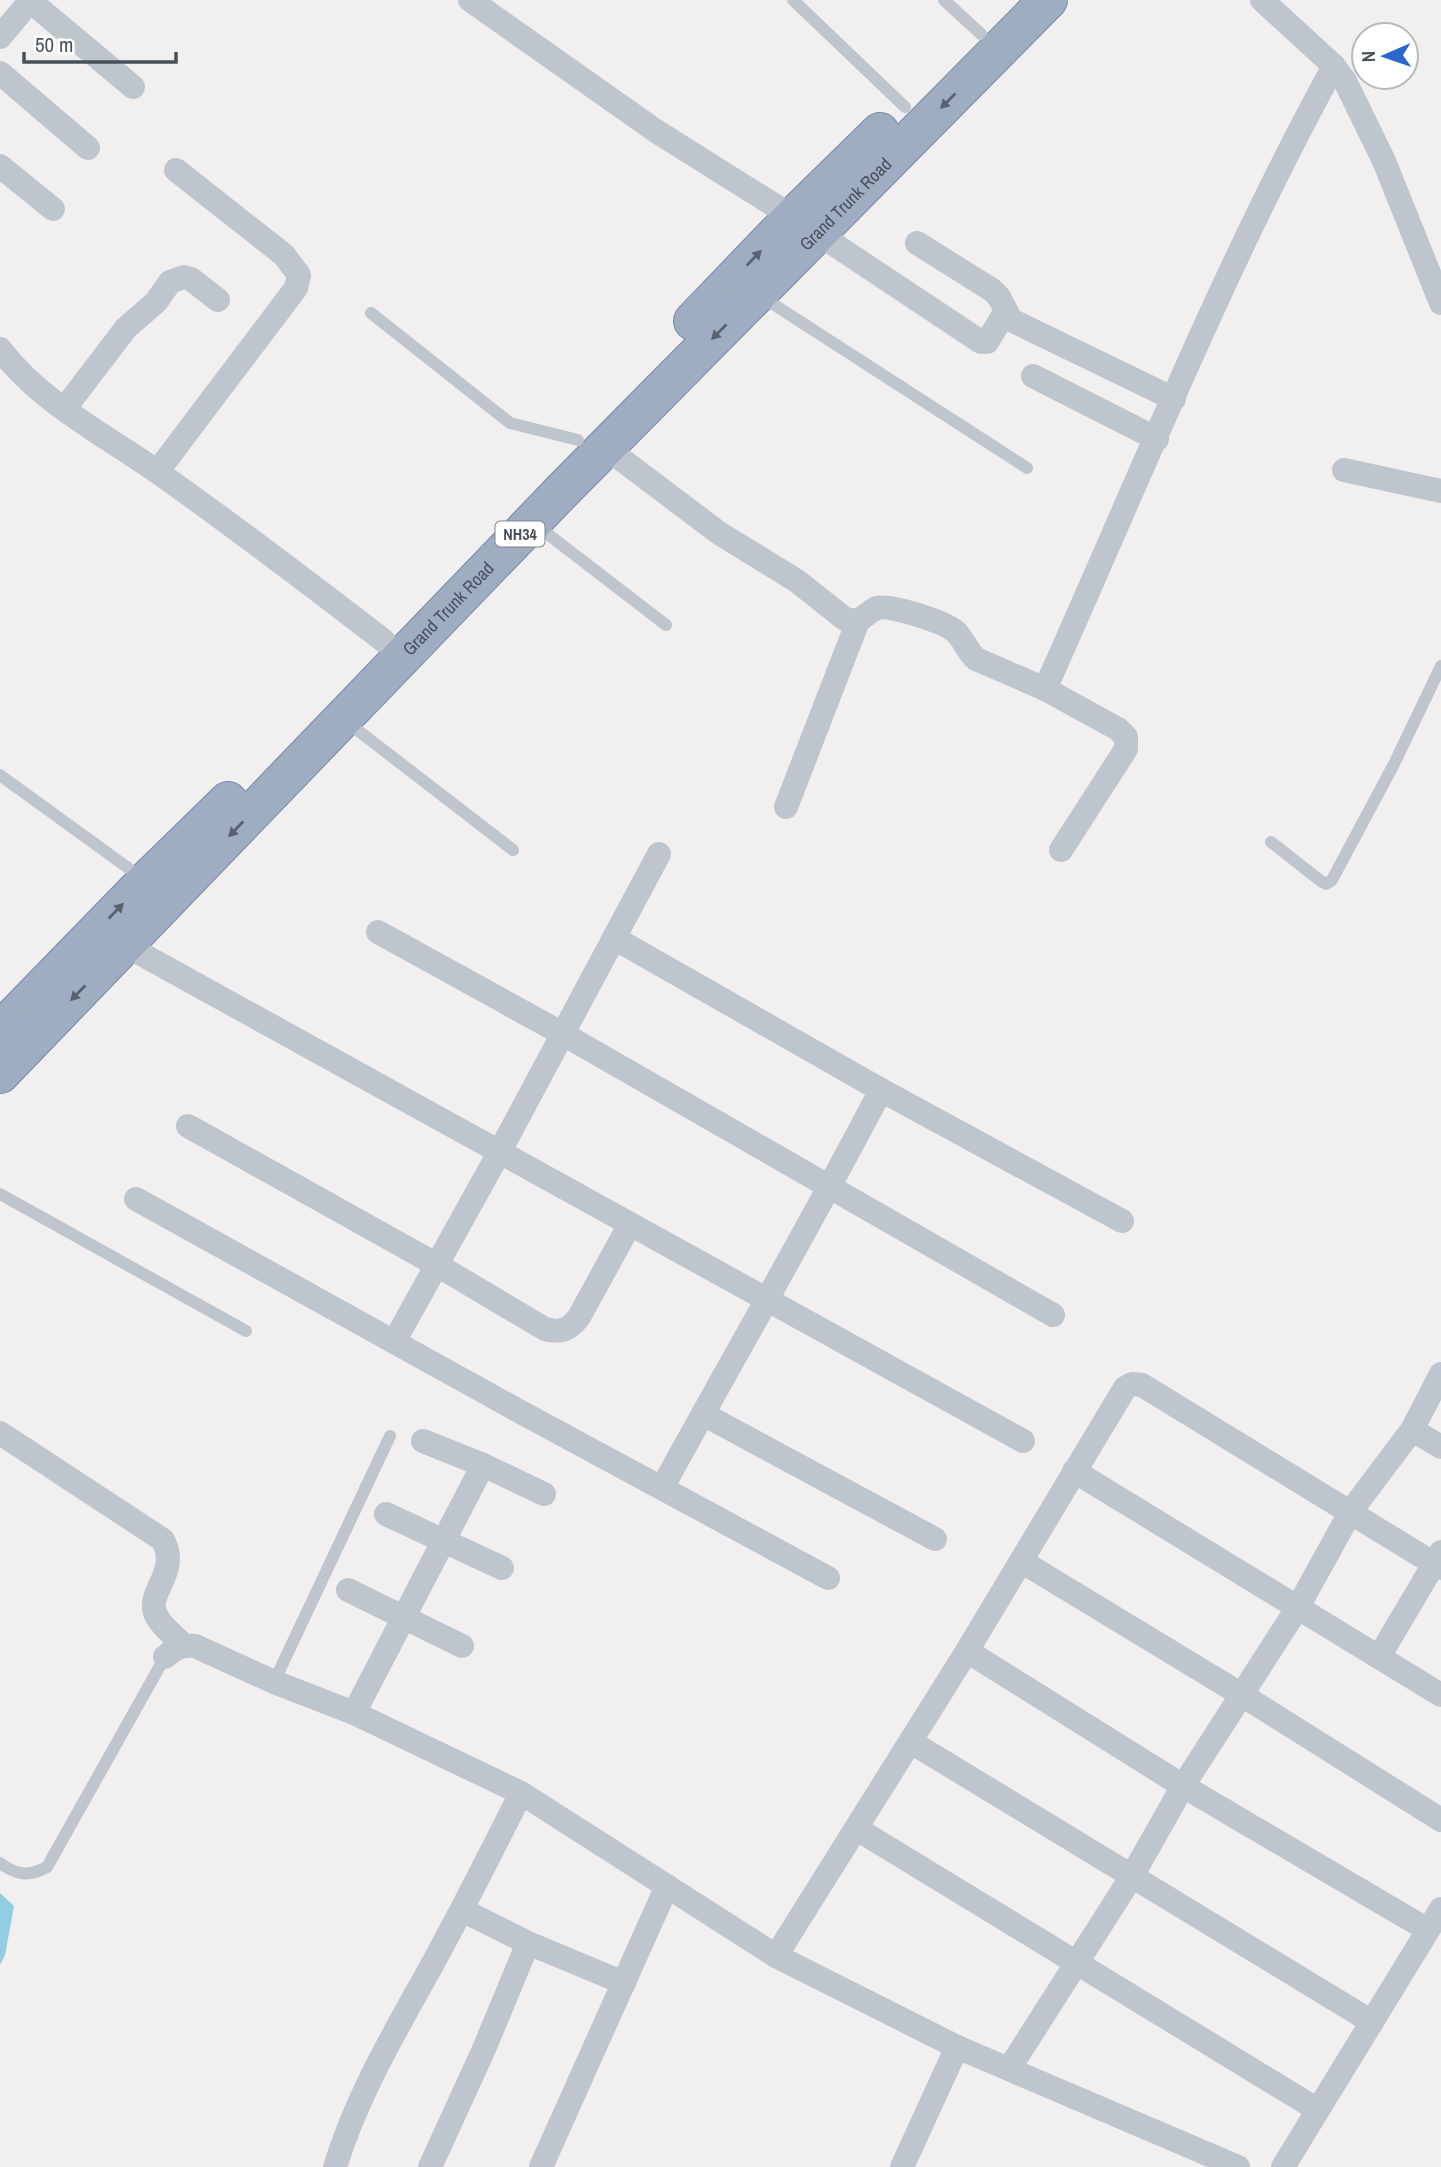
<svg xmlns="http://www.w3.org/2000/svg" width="1441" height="2167" viewBox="0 0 1441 2167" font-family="'Archivo Narrow',sans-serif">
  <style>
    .water { fill: #92cde4 }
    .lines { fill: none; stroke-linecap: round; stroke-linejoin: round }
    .trunk-casing { stroke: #7689a5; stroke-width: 40 }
    .service { stroke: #bec5cc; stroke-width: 12 }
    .minor { stroke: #bec5cc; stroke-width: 24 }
    .trunk { stroke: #9eadc2; stroke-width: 38 }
    .oneway { fill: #59636f }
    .labels { text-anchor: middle; stroke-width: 5; stroke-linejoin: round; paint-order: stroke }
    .shield { fill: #fff; stroke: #7f858c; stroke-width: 2 }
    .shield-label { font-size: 16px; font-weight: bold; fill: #48515a }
    .street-label { font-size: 18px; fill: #48515a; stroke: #fff }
  </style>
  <rect width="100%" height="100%" fill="#f1efef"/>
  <path class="water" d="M 0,1893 L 14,1906 L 5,1955 L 0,1965 Z"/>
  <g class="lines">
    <defs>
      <g id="trunk">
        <path d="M 693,321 L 793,217 L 880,132"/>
        <path d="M 0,1031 L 146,881 L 228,801"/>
        <path id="s1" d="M 0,1074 L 564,489 L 1048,0"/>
      </g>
    </defs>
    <use href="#trunk" class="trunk-casing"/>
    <g class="service">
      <path d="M 793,0 L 905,107"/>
      <path d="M 944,0 L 981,34"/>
      <path d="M 759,295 L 1027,468"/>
      <path d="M 371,313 L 510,423 L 578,440"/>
      <path d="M 536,525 L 666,625"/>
      <path d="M 347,722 L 513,850"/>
      <path d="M 0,775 L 142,878"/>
      <path d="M 1271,842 L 1322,882 L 1326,884 L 1332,880 L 1394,764 L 1441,666"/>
      <path d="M 0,1194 L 246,1331"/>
      <path d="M 274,1682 L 390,1436"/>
      <path d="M 0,1863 C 16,1875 29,1877 47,1867 L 165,1657"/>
    </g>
    <g class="minor">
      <path d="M 29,0 L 133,87"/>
      <path d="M 470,0 L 656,131 L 793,217 L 981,342 L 987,342 L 1006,311"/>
      <path d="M 1262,0 L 1334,66 L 1345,81 L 1384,161 L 1441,303"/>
      <path d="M 0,37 L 31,0"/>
      <path d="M 0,73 L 88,148"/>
      <path d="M 0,166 L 53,209"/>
      <path d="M 917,243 L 992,290 L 999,297 L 1011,320 L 1174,399"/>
      <path d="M 0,349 C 40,402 105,435 159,473 C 235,527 310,584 384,641"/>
      <path d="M 1033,376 L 1157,439"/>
      <path d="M 65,408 L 126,328 L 156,302 L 170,282 L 184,277 L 191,279 L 218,300"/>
      <path d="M 605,447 L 719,533 L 797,581 L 845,619 L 858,621 C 864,617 870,611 877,608 C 890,604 945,622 956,632 C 964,640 967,651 976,659 L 1045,689 L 1118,729 L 1126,737 L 1126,749 L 1061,850"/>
      <path d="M 1344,470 L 1441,491"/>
      <path d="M 157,472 L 296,288 L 299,275 L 284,255 L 176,170"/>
      <path d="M 1045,689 C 1139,480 1224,266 1334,66"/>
      <path d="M 786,807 L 858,621"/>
      <path d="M 378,932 L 563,1034 L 1053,1315"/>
      <path d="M 614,938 L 881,1090 L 1122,1221"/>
      <path d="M 125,945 L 1023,1441"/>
      <path d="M 188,1126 L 437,1265 L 545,1329 C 561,1333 569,1330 579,1317 L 630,1224"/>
      <path d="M 136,1199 L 517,1410 L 828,1578"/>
      <path d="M 394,1342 L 500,1151 L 659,854"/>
      <path d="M 703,1414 L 935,1539"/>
      <path d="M 1412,1430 L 1441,1447"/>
      <path d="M 0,1433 L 163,1540 C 181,1574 143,1593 157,1617 C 163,1628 175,1636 183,1645"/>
      <path d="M 423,1441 L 483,1465 L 544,1494"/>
      <path d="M 1074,1471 L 1441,1695"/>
      <path d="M 662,1488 C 735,1355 811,1224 881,1090"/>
      <path d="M 386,1514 L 502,1568"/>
      <path d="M 1021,1561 L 1242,1695 L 1441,1820"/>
      <path d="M 348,1590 L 462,1646"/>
      <path d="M 967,1651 L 1183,1786 L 1428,1930"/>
      <path d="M 165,1657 C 175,1648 181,1645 195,1646 L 274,1682 L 354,1713 L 521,1793 L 776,1956 L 957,2047 L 1238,2167"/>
      <path d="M 1379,1657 L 1441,1552"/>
      <path d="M 354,1713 L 483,1465"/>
      <path d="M 911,1742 L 1372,2022"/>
      <path d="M 857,1829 L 1318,2110"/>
      <path d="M 462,1910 L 528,1943 L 624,1983"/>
      <path d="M 776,1956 L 967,1651 L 1125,1388 L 1132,1384 L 1142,1385 L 1441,1568"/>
      <path d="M 1009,2069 L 1132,1876 L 1183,1786 L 1298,1607 L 1351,1511 L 1412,1430 L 1441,1374"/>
      <path d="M 335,2167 C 357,2095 396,2030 432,1965 C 463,1908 492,1851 521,1793"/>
      <path d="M 430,2167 L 484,2049 L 528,1943"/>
      <path d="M 541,2167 L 667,1886"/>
      <path d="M 902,2167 L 957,2047"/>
      <path d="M 1283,2167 L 1441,1909"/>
    </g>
    <use href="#trunk" class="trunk"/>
  </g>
  <defs><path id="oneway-solid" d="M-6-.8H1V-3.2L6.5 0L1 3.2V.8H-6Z" transform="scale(1.75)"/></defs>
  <g class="oneway">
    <use href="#oneway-solid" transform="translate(948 101) rotate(135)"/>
    <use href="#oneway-solid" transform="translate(754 258) rotate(-46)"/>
    <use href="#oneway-solid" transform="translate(719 332) rotate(135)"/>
    <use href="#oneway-solid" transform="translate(236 829) rotate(134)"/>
    <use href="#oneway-solid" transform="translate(116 911) rotate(-46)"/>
    <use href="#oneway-solid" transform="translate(78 993) rotate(134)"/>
  </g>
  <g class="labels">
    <rect class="shield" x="495.5" y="521.5" width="49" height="25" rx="5"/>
    <g class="shield-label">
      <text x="520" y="540">NH34</text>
    </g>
    <g class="street-label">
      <text dy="6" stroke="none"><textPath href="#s1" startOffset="1213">Grand Trunk Road</textPath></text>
      <text dy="6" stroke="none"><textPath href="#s1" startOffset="646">Grand Trunk Road</textPath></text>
    </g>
  </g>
  <g transform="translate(1385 56) rotate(268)"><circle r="33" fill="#ffffff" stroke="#b6b9bd" stroke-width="2"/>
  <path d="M0-5L12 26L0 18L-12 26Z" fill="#2a68d0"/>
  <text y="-10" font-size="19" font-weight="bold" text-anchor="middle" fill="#48515a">N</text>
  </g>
  <path d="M24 52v10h152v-10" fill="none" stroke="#48515a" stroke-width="3.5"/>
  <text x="35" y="52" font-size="21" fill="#48515a" stroke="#ffffff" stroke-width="5" paint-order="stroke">50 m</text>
</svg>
